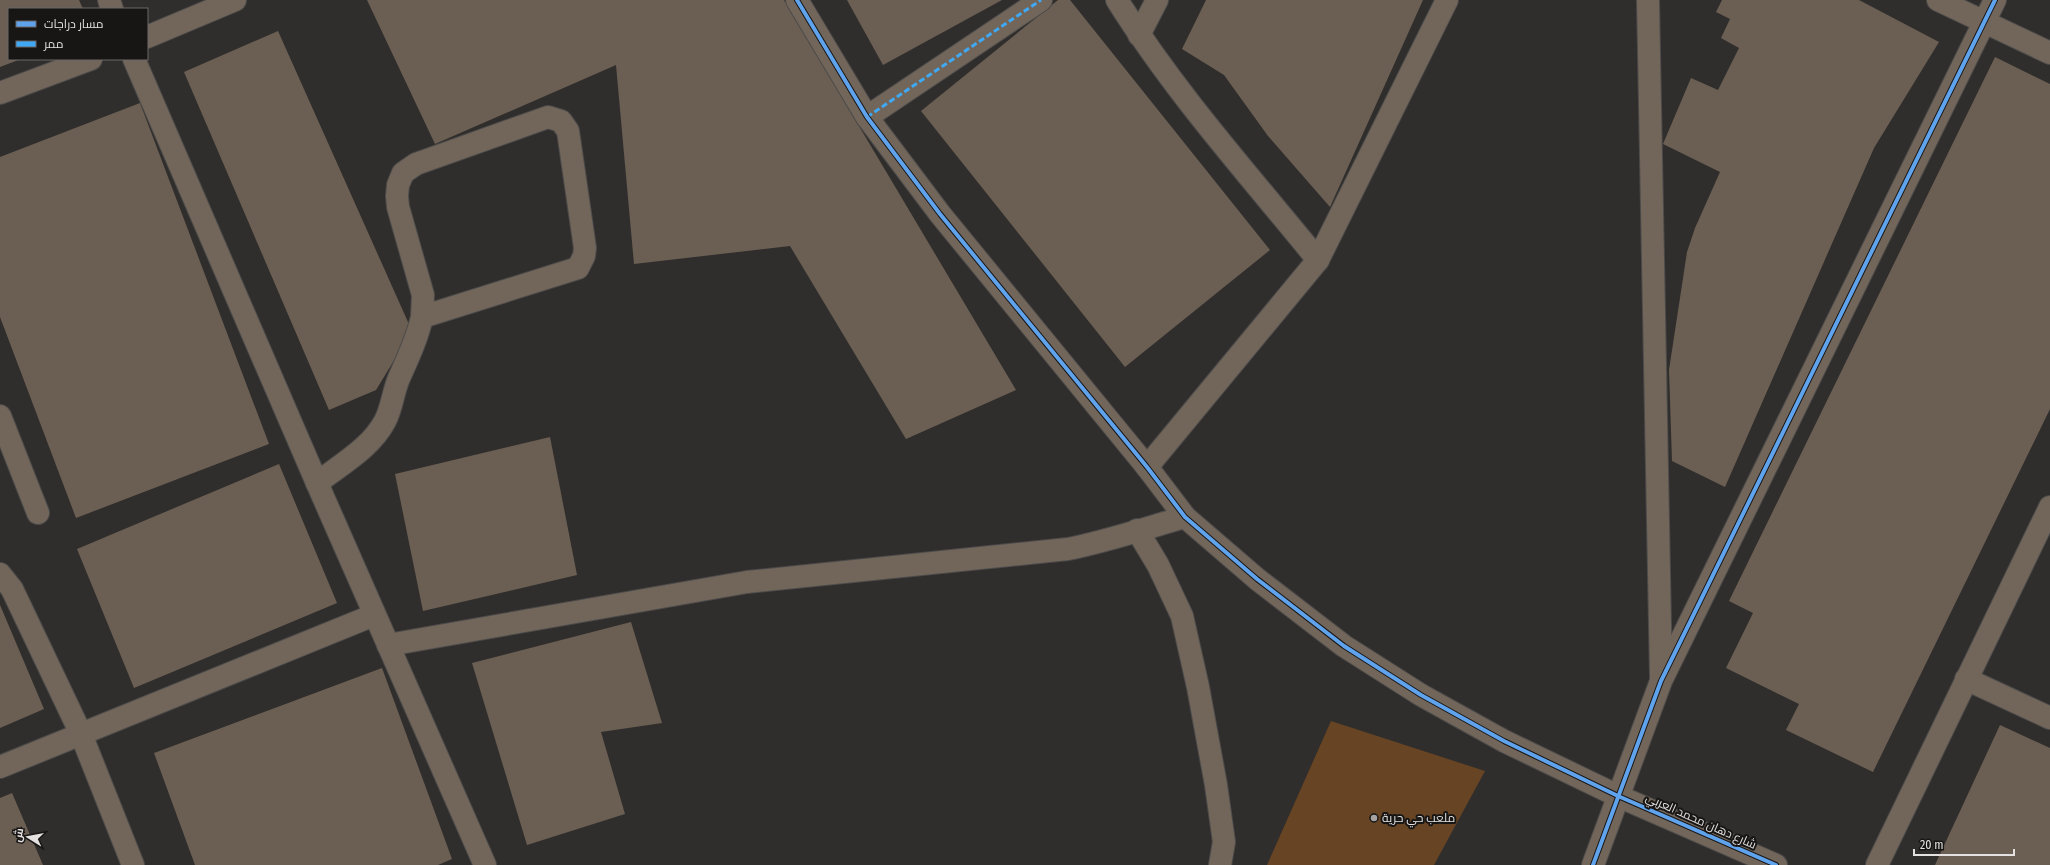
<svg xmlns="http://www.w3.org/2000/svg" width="2050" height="865" viewBox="0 0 2050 865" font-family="'Fira Sans Condensed',Cairo,sans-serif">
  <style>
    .green { fill: #664424 }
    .building { fill: #6b5f54 }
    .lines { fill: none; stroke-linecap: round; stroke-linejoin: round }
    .minor-casing { stroke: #4c4b4a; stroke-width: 24 }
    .minor { stroke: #72665b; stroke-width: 22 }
    .quiet { stroke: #3fa9f5; stroke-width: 3; stroke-dasharray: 6 3; stroke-linecap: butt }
    .cycleway-casing { stroke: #181615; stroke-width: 6 }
    .cycleway { stroke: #60a3ed; stroke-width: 4 }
    .poi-dot { fill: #a5a2a1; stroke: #181615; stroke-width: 1.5 }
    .labels { text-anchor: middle; stroke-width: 4; stroke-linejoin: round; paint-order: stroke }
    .poi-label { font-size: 12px; fill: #e4e1e0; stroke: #181615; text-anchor: start }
    .street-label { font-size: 12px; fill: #e4e1e0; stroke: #181615 }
  </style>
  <rect width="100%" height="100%" fill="#302e2c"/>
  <path class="green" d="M 1331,721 L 1485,771 L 1434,865 L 1267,865 Z"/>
  <g class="building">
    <path d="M 0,0 L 79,0 L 83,9 L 9,9 L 9,59 L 21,59 L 0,67 Z"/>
    <path d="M 367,0 L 784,0 L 1016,390 L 906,439 L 790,246 L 634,264 L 616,65 L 435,144 Z"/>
    <path d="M 847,0 L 1002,0 L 883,65 Z"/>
    <path d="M 1058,0 L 1070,0 L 1270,250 L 1125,367 L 921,111 Z"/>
    <path d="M 1206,0 L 1423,0 L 1330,207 L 1268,136 L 1224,75 L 1182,49 Z"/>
    <path d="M 1722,0 L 1859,0 L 1939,42 L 1874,148 L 1725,487 L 1672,461 L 1669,370 L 1687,252 L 1695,228 L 1720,172 L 1663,144 L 1691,78 L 1718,90 L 1739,48 L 1721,38 L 1730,19 L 1716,12 Z"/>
    <path d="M 278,31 L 412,331 L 376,390 L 329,410 L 184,72 Z"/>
    <path d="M 1995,57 L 2050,84 L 2050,409 L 1873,772 L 1786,730 L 1799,704 L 1726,668 L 1753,613 L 1729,601 Z"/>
    <path d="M 140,103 L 269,444 L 76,518 L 0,317 L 0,157 Z"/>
    <path d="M 550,437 L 577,575 L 423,611 L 395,474 Z"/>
    <path d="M 279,464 L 337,603 L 134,688 L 77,549 Z"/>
    <path d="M 0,605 L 44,709 L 0,728 Z"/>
    <path d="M 631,622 L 662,723 L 601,732 L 625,814 L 527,845 L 472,663 Z"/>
    <path d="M 382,668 L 452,859 L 438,865 L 195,865 L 154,753 Z"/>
    <path d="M 2000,725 L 2050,748 L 2050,865 L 1935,865 Z"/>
    <path d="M 12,793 L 43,865 L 0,865 L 0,798 Z"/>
  </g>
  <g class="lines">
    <defs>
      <g id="minor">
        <path d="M 109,0 L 112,9"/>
        <path d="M 797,0 L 867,117 L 940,214 L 1147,467 L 1185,517 L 1257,579 L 1344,646 L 1421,695 L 1504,741 L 1618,796 L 1776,865"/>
        <path d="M 1117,0 C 1175,93 1249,175 1318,260"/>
        <path d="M 1648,0 L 1661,677"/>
        <path d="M 1938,0 L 2050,53"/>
        <path d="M 1139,35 L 1157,0"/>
        <path d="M 147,37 L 235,0"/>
        <path d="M 134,59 L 317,483 L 485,865"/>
        <path d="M 0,93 L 91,59"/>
        <path d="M 548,117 L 561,121 L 568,131 L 585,248 L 584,256 L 578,268 L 422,317 L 423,295 L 398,207 L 397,196 L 398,185 L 403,173 L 416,164 Z"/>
        <path d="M 867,117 L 1041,0"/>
        <path d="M 0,416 L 38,513"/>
        <path d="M 1147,467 L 1318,260 L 1447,0"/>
        <path d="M 317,483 C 340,465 371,448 385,421 C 392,408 393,392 399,378 C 408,358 417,339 422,317"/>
        <path d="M 1137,530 L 1158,565 L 1182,616 L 1198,687 L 1216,785 L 1224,842 L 1220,865"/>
        <path d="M 0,574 L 12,589 L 81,734 L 133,865"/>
        <path d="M 388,645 L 747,582 L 1068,549 C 1108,541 1146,528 1185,517"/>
        <path d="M 1966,679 L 2050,718"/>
        <path d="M 0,767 L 374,615"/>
        <path d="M 1593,865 L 1661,681 L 1995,0"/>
        <path d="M 1877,865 L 2050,507"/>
      </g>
    </defs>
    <use href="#minor" class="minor-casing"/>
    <use href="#minor" class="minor"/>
    <path class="quiet" d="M 867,117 L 1041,0"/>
    <defs>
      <g id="cycleway">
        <path d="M 797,0 L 867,117 L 940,214 L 1147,467 L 1185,517 L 1257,579 L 1344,646 L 1421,695 L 1504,741 L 1618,796 L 1776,865"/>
        <path d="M 1593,865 L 1661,681 L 1995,0"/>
      </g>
    </defs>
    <use href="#cycleway" class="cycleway-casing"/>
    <use href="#cycleway" class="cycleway"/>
  </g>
  <circle class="poi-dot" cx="1374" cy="818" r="4"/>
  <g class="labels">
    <g class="poi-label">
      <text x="1382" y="822">ملعب حي حرية</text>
    </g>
    <g class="street-label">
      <text transform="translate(1701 821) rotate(24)" y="4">شارع دهان محمد العربي</text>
    </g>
  </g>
  <rect x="8" y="8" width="140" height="52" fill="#181615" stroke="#6a6766"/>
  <rect x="16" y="21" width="20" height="6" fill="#60a3ed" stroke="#6a6766"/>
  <text x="44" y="28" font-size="12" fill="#e4e1e0">مسار دراجات</text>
  <rect x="16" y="41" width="20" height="6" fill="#3fa9f5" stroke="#6a6766"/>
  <text x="44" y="48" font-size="12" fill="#e4e1e0">ممر</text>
  <g transform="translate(28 837) rotate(281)" stroke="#181615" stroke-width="3" paint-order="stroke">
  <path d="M0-3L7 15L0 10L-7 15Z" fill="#e4e1e0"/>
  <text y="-6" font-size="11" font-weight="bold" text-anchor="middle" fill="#e4e1e0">ش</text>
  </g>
  <path d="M1914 849v6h100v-6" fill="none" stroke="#e4e1e0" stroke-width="2"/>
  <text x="1920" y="849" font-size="12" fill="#e4e1e0" stroke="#181615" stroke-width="3" paint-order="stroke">20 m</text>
</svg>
